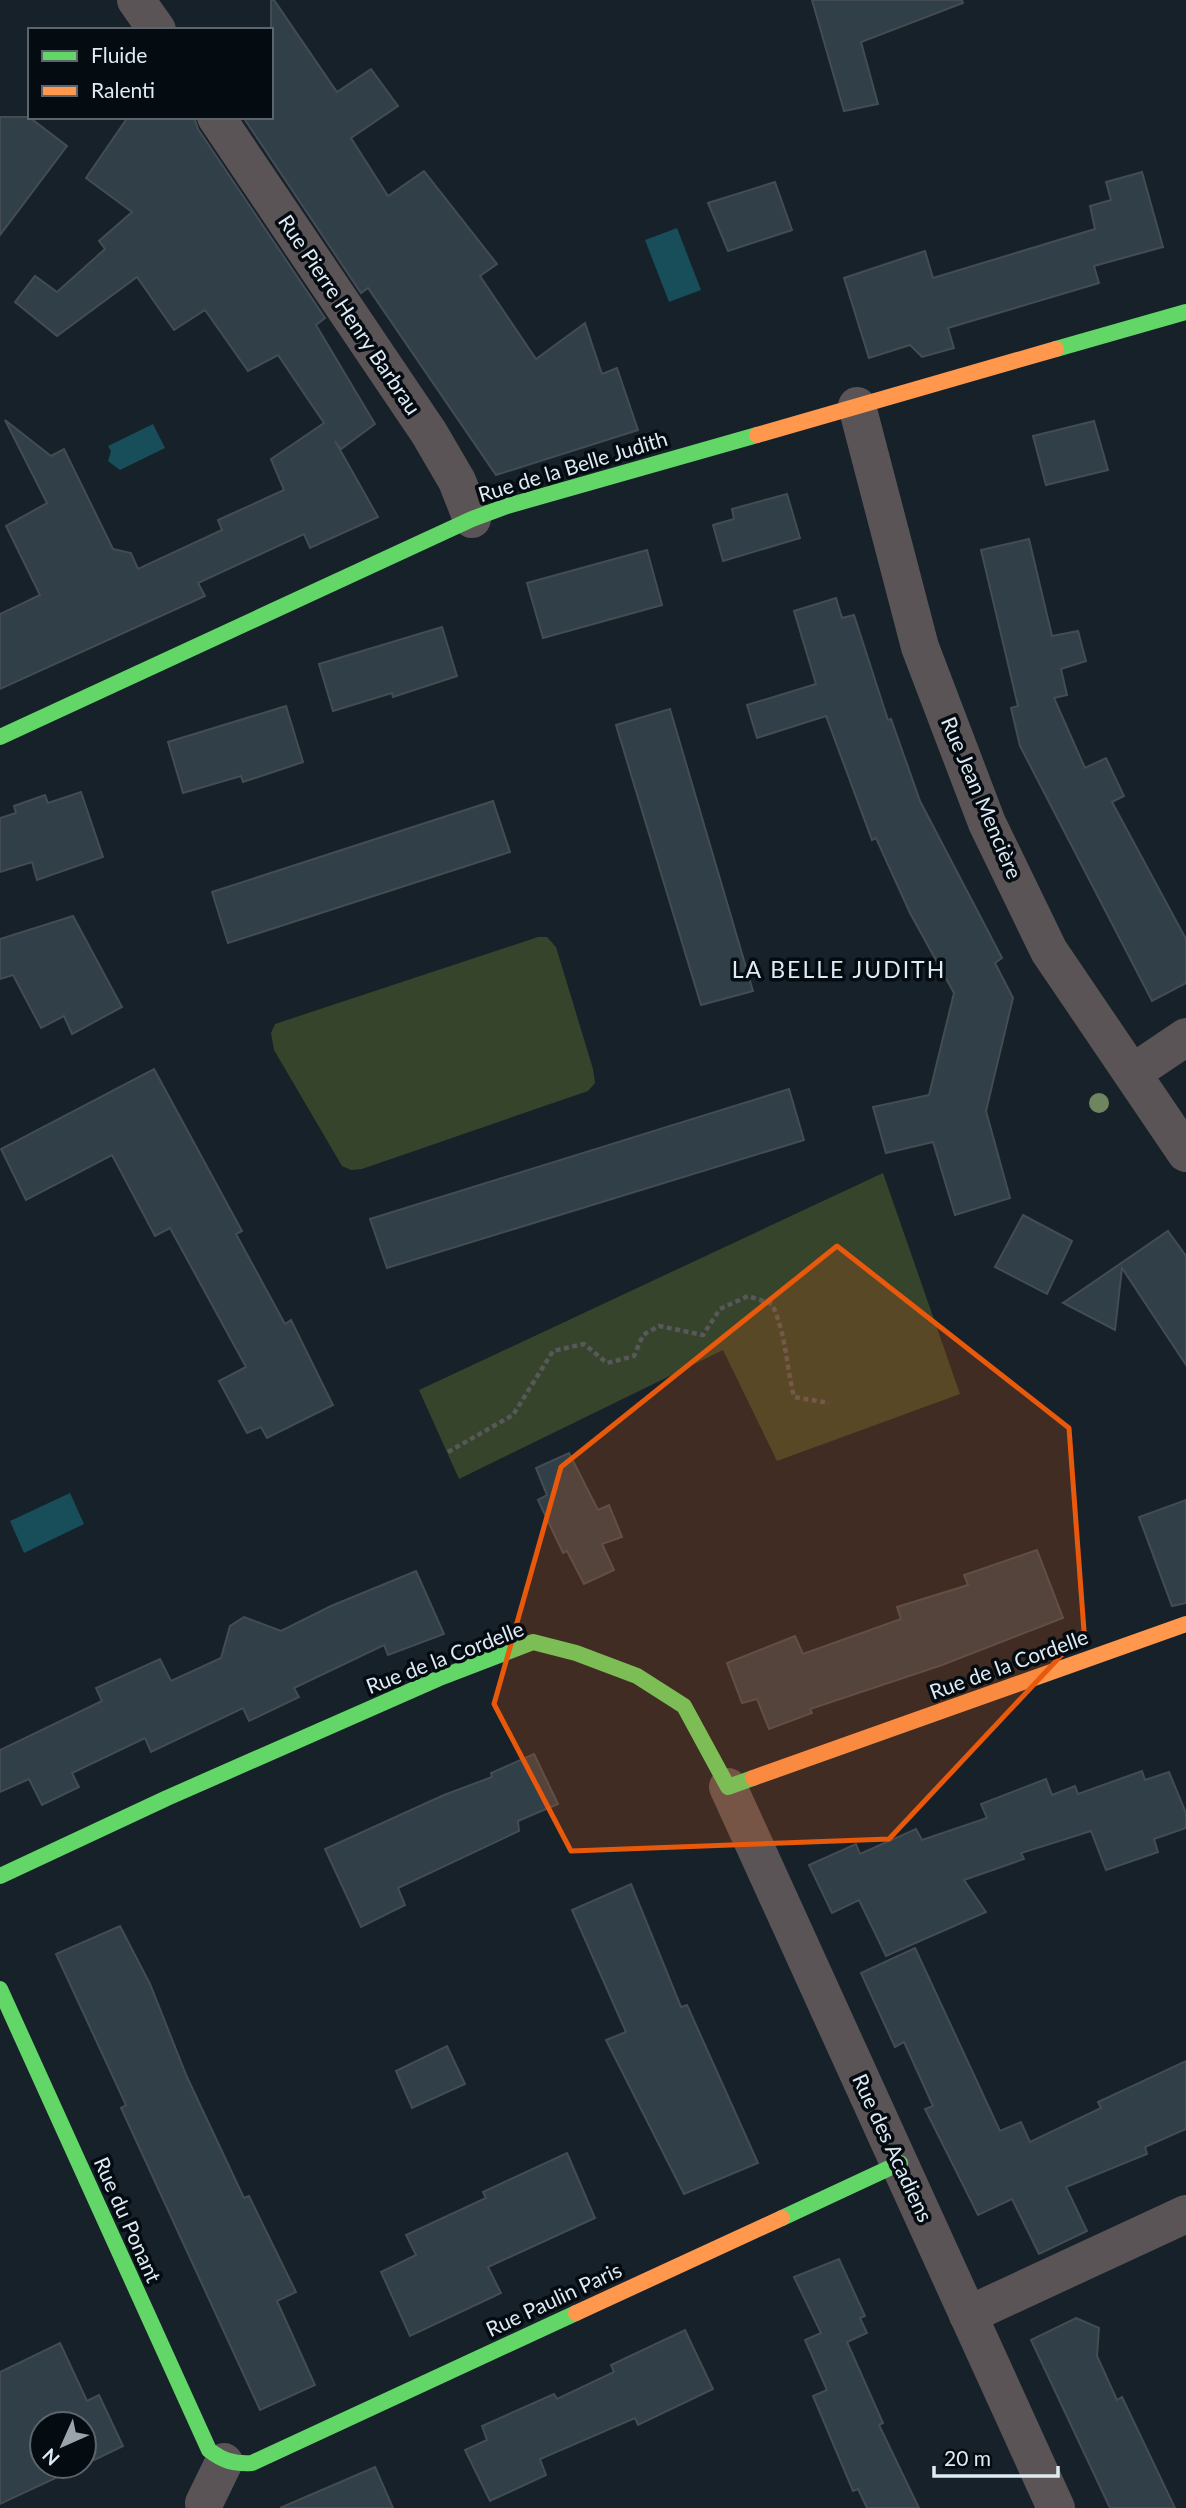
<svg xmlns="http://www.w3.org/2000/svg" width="1186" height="2508" viewBox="0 0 1186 2508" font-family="Lato,sans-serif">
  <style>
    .green { fill: #36442c }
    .water { fill: #174e5a }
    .building { fill: #313f49; stroke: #444c53; stroke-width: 2 }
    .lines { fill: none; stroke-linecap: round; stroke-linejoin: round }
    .path { stroke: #58585b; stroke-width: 4.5; stroke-dasharray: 5 3.5; stroke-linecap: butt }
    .street { stroke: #5b5456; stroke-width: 38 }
    .fast { stroke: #63d668; stroke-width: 16 }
    .slow { stroke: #ff974d; stroke-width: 16 }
    .tree { fill: #6d865f }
    .marked { fill: #e8590c; fill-opacity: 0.2; stroke: #e8590c; stroke-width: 5; stroke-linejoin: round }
    .labels { text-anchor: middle; stroke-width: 7; stroke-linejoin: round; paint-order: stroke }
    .street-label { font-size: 21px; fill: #dfebf4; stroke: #040b11 }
    .neighbourhood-label { font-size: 23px; letter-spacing: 2px; fill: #dfebf4; stroke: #040b11 }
  </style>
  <rect width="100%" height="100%" fill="#172129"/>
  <g class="green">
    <path d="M 538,937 L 547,937 L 556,947 L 593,1069 L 595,1083 L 588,1091 L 362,1169 L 351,1170 L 342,1166 L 274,1050 L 271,1033 L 275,1024 Z"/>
    <path d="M 883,1173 L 960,1394 L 777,1461 L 723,1350 L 459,1479 L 419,1390 Z"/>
  </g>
  <g class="water">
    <path d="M 677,228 L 701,290 L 669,302 L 645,240 Z"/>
    <path d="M 153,424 L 165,448 L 120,470 L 108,461 L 111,451 L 108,446 Z"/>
    <path d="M 70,1493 L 84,1524 L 24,1553 L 10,1521 Z"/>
  </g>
  <g class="building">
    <path d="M 271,0 L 274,0 L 337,92 L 371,69 L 398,106 L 351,138 L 388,196 L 424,171 L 497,264 L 480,276 L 536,359 L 585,323 L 602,374 L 617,368 L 638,430 L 496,475 L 368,288 L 361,293 L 243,117 L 271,117 Z"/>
    <path d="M 812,0 L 962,0 L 963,3 L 861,42 L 878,104 L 844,111 Z"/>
    <path d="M 0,117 L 29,117 L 67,146 L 0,235 Z"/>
    <path d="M 128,117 L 194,117 L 198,129 L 325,318 L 316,325 L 375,424 L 341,449 L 335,441 L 378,517 L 310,548 L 304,534 L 198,583 L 205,596 L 0,689 L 0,614 L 40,595 L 6,526 L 47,503 L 5,420 L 51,456 L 64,449 L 113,549 L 131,553 L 138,569 L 222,530 L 218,520 L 284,490 L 271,459 L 324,423 L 278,355 L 248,371 L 205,310 L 174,330 L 137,277 L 57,336 L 15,302 L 35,276 L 57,292 L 105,249 L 99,241 L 132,212 L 86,178 Z"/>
    <path d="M 1142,172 L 1163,247 L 1094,266 L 1099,283 L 948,328 L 954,348 L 922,357 L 910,345 L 869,358 L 844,278 L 925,251 L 933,278 L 1095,229 L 1090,206 L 1111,200 L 1106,182 Z"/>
    <path d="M 775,182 L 792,230 L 728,251 L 708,203 Z"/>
    <path d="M 1094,421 L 1108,470 L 1046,485 L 1033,436 Z"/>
    <path d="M 787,494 L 800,538 L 723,561 L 713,525 L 734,519 L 732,509 Z"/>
    <path d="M 1029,539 L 1052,636 L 1078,631 L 1086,661 L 1061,669 L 1067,695 L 1054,698 L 1085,768 L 1106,758 L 1124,796 L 1112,802 L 1186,939 L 1186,983 L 1152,1001 L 1020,746 L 1011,708 L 1018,706 L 981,550 Z"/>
    <path d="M 647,550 L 662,605 L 543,638 L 527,583 Z"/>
    <path d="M 836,598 L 842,618 L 854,615 L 888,720 L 891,719 L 920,801 L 1002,958 L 995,963 L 1013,998 L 986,1111 L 1010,1198 L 955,1215 L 933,1142 L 886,1153 L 873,1107 L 929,1095 L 954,993 L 910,913 L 876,838 L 872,840 L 826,716 L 757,738 L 747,705 L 816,684 L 794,611 Z"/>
    <path d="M 442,627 L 457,676 L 393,697 L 392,693 L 333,711 L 319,664 Z"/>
    <path d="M 286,706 L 303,762 L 243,782 L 241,776 L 183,793 L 168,742 Z"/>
    <path d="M 670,709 L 753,991 L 701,1005 L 616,725 Z"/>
    <path d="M 81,792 L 103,857 L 37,880 L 32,862 L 0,872 L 0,818 L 16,813 L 14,806 L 45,795 L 48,803 Z"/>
    <path d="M 493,801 L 510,852 L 228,943 L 212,892 Z"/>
    <path d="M 73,916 L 122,1007 L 72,1034 L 64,1016 L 41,1028 L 13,975 L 0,979 L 0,939 Z"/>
    <path d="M 154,1069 L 242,1231 L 236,1234 L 285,1324 L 291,1320 L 333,1405 L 267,1438 L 261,1427 L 247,1433 L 219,1381 L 246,1367 L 170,1228 L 155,1236 L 112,1155 L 26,1200 L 1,1149 Z"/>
    <path d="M 789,1089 L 804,1140 L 387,1268 L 370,1219 Z"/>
    <path d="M 1023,1215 L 1072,1241 L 1047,1294 L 995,1267 Z"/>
    <path d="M 1168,1231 L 1186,1256 L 1186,1365 L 1122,1268 L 1115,1330 L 1063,1303 Z"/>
    <path d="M 569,1453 L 598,1510 L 609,1505 L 622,1537 L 602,1544 L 614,1570 L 584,1584 L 567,1551 L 563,1553 L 538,1500 L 547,1495 L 536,1468 Z"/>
    <path d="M 1186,1500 L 1186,1603 L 1172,1606 L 1139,1517 Z"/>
    <path d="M 1037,1550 L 1063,1618 L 942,1665 L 810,1709 L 812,1713 L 769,1729 L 757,1699 L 742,1703 L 727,1663 L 795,1636 L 803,1654 L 901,1619 L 897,1607 L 968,1585 L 964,1575 Z"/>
    <path d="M 416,1571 L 444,1634 L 388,1655 L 384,1645 L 294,1688 L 299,1697 L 249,1721 L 243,1708 L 151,1752 L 145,1738 L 72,1773 L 79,1787 L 42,1805 L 29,1779 L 0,1792 L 0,1750 L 102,1701 L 96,1688 L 160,1659 L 171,1681 L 221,1658 L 230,1626 L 244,1617 L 281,1631 L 331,1606 Z"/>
    <path d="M 534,1754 L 558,1804 L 518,1821 L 519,1831 L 398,1888 L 405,1905 L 361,1927 L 325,1849 L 444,1795 L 492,1777 L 491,1773 Z"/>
    <path d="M 1142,1771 L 1145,1780 L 1169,1772 L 1186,1813 L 1186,1828 L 1154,1839 L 1158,1852 L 1106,1870 L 1091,1831 L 1021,1853 L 1024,1859 L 964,1880 L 986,1912 L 886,1956 L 859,1900 L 832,1913 L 809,1865 L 856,1844 L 860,1854 L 916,1829 L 922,1840 L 987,1818 L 981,1804 L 1046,1779 L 1052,1795 L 1075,1786 L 1078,1794 Z"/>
    <path d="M 631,1884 L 681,2007 L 687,2005 L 758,2163 L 684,2194 L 606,2040 L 626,2032 L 572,1910 Z"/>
    <path d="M 120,1926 L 150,1984 L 187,2077 L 244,2198 L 249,2196 L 296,2292 L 277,2301 L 315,2385 L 260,2410 L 121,2108 L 126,2105 L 56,1954 Z"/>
    <path d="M 915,1948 L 1000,2131 L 1021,2122 L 1030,2142 L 1101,2108 L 1098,2102 L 1186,2061 L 1186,2129 L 1145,2147 L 1147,2154 L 1066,2187 L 1087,2231 L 1039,2254 L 1012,2199 L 978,2215 L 925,2109 L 933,2106 L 904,2042 L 895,2047 L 861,1973 Z"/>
    <path d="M 447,2046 L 465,2084 L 412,2108 L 396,2071 Z"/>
    <path d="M 567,2153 L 595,2218 L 488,2267 L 501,2293 L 410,2336 L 381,2272 L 416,2255 L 406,2235 L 486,2198 L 483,2192 Z"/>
    <path d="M 839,2259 L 865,2316 L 860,2318 L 867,2333 L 847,2342 L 883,2423 L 879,2425 L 919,2508 L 867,2508 L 858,2489 L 853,2491 L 813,2396 L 827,2390 L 805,2340 L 821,2333 L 794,2277 Z"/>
    <path d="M 1076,2318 L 1099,2328 L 1097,2356 L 1117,2400 L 1122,2397 L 1175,2508 L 1110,2508 L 1031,2340 Z"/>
    <path d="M 685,2330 L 713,2389 L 638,2425 L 635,2418 L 540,2459 L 546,2475 L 490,2501 L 465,2450 L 487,2440 L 482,2426 L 554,2394 L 557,2399 L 614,2372 L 611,2365 Z"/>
    <path d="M 60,2343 L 87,2401 L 99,2395 L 123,2446 L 84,2465 L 84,2424 L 42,2424 L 42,2466 L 81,2466 L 0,2504 L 0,2372 Z"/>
    <path d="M 375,2467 L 393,2508 L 280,2508 Z"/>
  </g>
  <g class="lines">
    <path class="path" d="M 448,1452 L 513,1415 L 553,1351 L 584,1344 L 607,1363 L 634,1356 L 643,1335 L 659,1326 L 703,1335 L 720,1309 L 748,1296 L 772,1304 C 786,1334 786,1364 794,1397 L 829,1403"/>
    <g class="street">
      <path d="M 136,0 L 157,30"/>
      <path d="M 216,117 L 429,433 L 457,481 L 472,519"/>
      <path d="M 857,406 L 920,647 L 987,823 L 1049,951 L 1186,1153"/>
      <path d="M 1134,1072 L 1186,1037"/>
      <path d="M 728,1787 L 1056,2508"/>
      <path d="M 968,2315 L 1186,2214"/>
      <path d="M 204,2503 L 224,2462"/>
    </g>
    <g class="fast">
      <path d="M 1056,349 L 1186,312"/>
      <path d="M 0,737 L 472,519 L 507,506 L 757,435"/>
      <path d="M 0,1876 L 167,1798 L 442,1677 L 533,1642 L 576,1653 L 637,1676 L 684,1706 L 728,1787 L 753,1778"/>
      <path d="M 0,1989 L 209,2450 C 223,2461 234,2464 252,2463 L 576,2313"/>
      <path d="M 782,2218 L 900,2163"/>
    </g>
    <g class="slow">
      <path d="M 757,435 L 1056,349"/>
      <path d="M 753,1778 L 1186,1624"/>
      <path d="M 576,2313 L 782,2218"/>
    </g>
  </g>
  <circle class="tree" cx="1099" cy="1103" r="10"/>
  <path class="marked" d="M 837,1246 L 1069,1428 L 1084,1631 L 889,1839 L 571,1851 L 494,1704 L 561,1467 Z"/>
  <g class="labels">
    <g class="street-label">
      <text transform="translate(349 315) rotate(56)" y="7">Rue Pierre Henry Barbrau</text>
      <text transform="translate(573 467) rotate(-17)" y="7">Rue de la Belle Judith</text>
      <text transform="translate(981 798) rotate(67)" y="7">Rue Jean Mencière</text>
      <text transform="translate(445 1658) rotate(-21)" y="7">Rue de la Cordelle</text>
      <text transform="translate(1009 1665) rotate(-20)" y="7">Rue de la Cordelle</text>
      <text transform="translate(892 2148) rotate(65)" y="7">Rue des Acadiens</text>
      <text transform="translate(127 2220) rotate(66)" y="7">Rue du Ponant</text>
      <text transform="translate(554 2300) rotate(-25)" y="7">Rue Paulin Paris</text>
    </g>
    <g class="neighbourhood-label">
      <text x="839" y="978">LA BELLE JUDITH</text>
    </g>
  </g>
  <rect x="28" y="28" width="245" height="91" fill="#040b11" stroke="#5c656c" stroke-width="2"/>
  <rect x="42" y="51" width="35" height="10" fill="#63d668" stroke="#5c656c" stroke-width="2"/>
  <text x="91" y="63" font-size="21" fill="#dfebf4">Fluide</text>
  <rect x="42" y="86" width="35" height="10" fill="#ff974d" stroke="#5c656c" stroke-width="2"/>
  <text x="91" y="98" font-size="21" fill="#dfebf4">Ralenti</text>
  <g transform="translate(63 2445) rotate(225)"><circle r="33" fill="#040b11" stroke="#5c656c" stroke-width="2"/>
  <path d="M0-5L12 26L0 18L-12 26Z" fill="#99a4ad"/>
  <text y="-10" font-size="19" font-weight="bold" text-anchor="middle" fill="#dfebf4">N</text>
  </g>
  <path d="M934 2466v10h124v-10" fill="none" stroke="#dfebf4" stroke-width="3.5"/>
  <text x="944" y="2466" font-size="21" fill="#dfebf4" stroke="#040b11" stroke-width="5" paint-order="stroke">20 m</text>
</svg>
